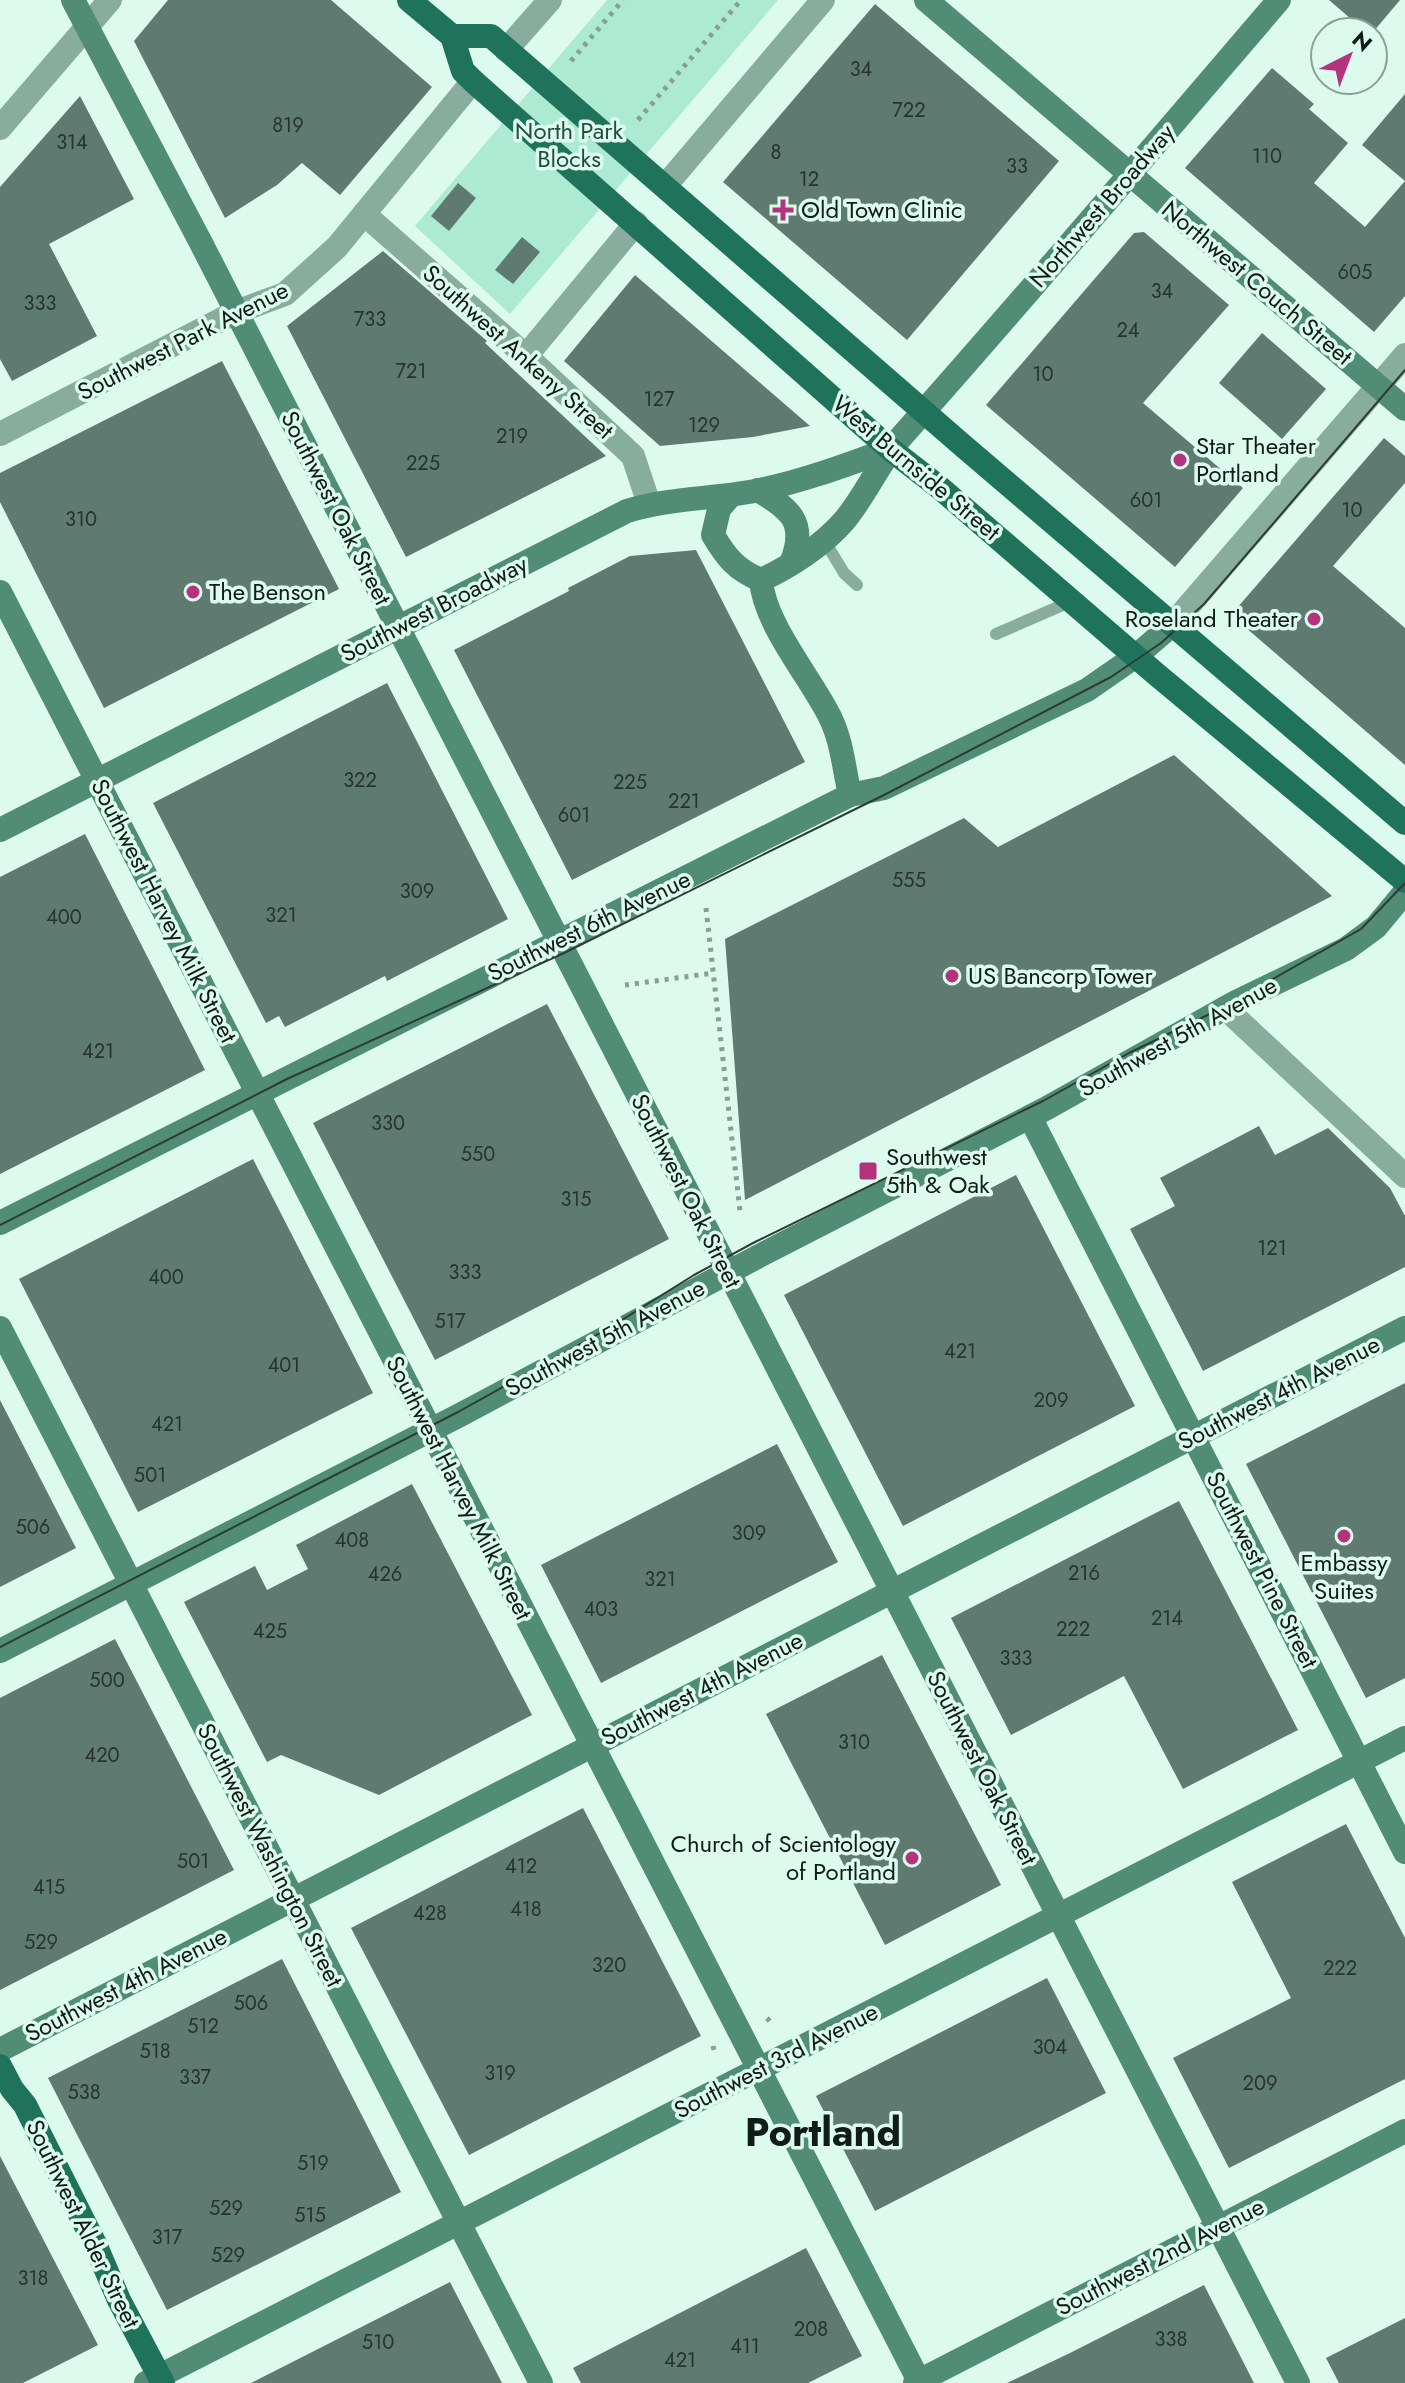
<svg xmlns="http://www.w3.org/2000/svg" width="1405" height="2383" viewBox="0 0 1405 2383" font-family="Jost,sans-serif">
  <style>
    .green { fill: #adead3 }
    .building { fill: #5f7a70 }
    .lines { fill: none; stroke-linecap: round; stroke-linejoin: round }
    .path { stroke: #889e96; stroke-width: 5; stroke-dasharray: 4 6; stroke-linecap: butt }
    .lane { stroke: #88ad9f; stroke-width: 12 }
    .street { stroke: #88ad9f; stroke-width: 24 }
    .secondary { stroke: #518c77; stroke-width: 24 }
    .primary { stroke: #20735b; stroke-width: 24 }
    .tram { stroke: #2d3a35; stroke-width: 2 }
    .poi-dot { fill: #b5337d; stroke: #dcfaee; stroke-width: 3 }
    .labels { text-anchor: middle; stroke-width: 7; stroke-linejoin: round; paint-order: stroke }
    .number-label { font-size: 20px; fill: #24342e }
    .park-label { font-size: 24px; fill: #234d3f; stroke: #dcfaee }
    .street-label { font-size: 24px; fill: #111c18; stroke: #dcfaee }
    .poi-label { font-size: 24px; fill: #111c18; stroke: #dcfaee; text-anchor: start }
    .town-label { font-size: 40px; font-weight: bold; fill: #111c18; stroke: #dcfaee }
  </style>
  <rect width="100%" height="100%" fill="#dcfaee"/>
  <path class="green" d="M 607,0 L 778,0 L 510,314 L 415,226 Z"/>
  <g class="building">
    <path d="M 168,0 L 331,0 L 432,87 L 340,195 L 302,163 L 277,185 L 225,218 L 134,41 Z"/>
    <path d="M 1329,0 L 1400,0 L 1373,32 L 1366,32 Z"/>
    <path d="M 875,4 L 1059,161 L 907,340 L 723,182 Z"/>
    <path d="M 1272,68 L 1314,104 L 1309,109 L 1348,143 L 1314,183 L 1365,227 L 1405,181 L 1362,145 L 1405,94 L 1405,296 L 1374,332 L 1185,168 Z"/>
    <path d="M 80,96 L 134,199 L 49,244 L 97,336 L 12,381 L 0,359 L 0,187 Z"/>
    <path d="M 458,183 L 476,198 L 449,231 L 431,216 Z"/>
    <path d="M 1144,232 L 1229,305 L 1143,403 L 1243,488 L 1175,567 L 986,405 L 1134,233 Z"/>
    <path d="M 522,237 L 540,252 L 513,284 L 495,270 Z"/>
    <path d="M 383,251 L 487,341 L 485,343 L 606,456 L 406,557 L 287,326 Z"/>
    <path d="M 635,275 L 810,426 L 753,437 L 660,446 L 564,361 Z"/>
    <path d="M 1262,333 L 1326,389 L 1282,439 L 1219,383 Z"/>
    <path d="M 222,361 L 339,589 L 104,708 L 0,502 L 0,473 Z"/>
    <path d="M 1384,438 L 1405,456 L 1405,483 L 1333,566 L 1405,628 L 1405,765 L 1231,615 Z"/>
    <path d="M 696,550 L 805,762 L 572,880 L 454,650 L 569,591 L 568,588 L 630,556 Z"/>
    <path d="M 387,683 L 508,919 L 387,981 L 385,976 L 285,1027 L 279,1016 L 266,1023 L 153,803 Z"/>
    <path d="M 1174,755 L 1332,896 L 745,1200 L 725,939 L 964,818 L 998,847 Z"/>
    <path d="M 85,834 L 205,1070 L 0,1174 L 0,877 Z"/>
    <path d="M 547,1004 L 669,1239 L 435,1360 L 313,1123 Z"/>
    <path d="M 1259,1126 L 1275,1155 L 1328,1128 L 1390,1188 L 1405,1216 L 1405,1267 L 1203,1371 L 1130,1229 L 1175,1206 L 1160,1178 Z"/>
    <path d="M 253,1159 L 373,1393 L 138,1512 L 19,1279 Z"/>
    <path d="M 1016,1175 L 1135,1406 L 903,1526 L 784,1295 Z"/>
    <path d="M 1405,1383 L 1405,1678 L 1366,1698 L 1246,1464 Z"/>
    <path d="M 0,1400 L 76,1548 L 0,1587 Z"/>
    <path d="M 777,1444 L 838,1562 L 601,1683 L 541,1565 Z"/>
    <path d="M 412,1484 L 532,1715 L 379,1795 L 281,1755 L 267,1762 L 184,1602 L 255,1566 L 267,1590 L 308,1569 L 296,1545 Z"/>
    <path d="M 1179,1501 L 1298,1730 L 1183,1789 L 1124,1676 L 1011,1735 L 951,1618 Z"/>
    <path d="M 115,1639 L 234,1870 L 0,1990 L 0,1698 Z"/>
    <path d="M 882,1655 L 1001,1885 L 885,1945 L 766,1714 Z"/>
    <path d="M 583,1808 L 701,2036 L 469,2155 L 351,1928 Z"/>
    <path d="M 1346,1824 L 1405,1938 L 1405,2079 L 1229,2168 L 1173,2058 L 1291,1998 L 1232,1882 Z"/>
    <path d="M 282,1959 L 401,2192 L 167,2310 L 48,2078 Z"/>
    <path d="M 1047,1978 L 1106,2093 L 875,2211 L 816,2096 Z"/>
    <path d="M 0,2156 L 98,2345 L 23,2383 L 0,2383 Z"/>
    <path d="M 806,2248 L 862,2356 L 808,2383 L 581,2383 L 573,2368 Z"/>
    <path d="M 450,2282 L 502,2383 L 251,2383 L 389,2313 Z"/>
    <path d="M 1204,2285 L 1254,2383 L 1007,2383 L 1072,2352 Z"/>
    <path d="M 1405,2318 L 1405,2383 L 1339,2383 L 1326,2358 Z"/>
  </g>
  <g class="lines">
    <g class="path">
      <path d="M 571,61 L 623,0"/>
      <path d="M 638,120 L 741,0"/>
      <path d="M 706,908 L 740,1211"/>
      <path d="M 625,985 L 714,973"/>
      <path d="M 767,2018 L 773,2025"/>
      <path d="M 713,2046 L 715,2054"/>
    </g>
    <g class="lane">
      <path d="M 824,540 L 844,573 L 857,585"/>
      <path d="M 996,634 L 1072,601"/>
    </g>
    <g class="street">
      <path d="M 506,50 L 550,0"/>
      <path d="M 0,128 L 110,0"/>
      <path d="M 665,186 L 823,0"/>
      <path d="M 364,214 L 526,356 L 633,456 L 649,504"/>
      <path d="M 526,356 L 636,223"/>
      <path d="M 0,434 L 236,312 L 285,294 L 337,247 L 473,81"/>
      <path d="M 1172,625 L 1405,355"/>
      <path d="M 1225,1008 L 1405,1176"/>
    </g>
    <g class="secondary">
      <path d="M 73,0 L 200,241 L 1298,2383"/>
      <path d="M 926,0 L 1405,409"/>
      <path d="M 758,490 C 790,510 807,521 792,561"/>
      <path d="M 731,495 L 719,509 L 713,535 C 726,557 736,570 761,580"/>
      <path d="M 761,580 C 790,567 823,545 844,521 C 866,495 879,462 902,436 C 1030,292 1154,146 1279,0"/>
      <path d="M 761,580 C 764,624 811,678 830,717 C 842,741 844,769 850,795"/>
      <path d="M 0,592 L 920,2383"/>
      <path d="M 0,830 L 627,511 C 669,498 712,499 755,491 C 801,482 846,465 890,449"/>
      <path d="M 1030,1117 L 1405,1852"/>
      <path d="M 0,1223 L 850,795 L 884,788 L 1087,690 L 1136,656 L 1172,625"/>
      <path d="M 0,1328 L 541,2383"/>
      <path d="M 0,1651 L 460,1415 L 761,1255 L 1047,1108 L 1236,1002 L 1346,949 L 1376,927 L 1405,892"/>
      <path d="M 0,2050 L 1405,1328"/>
      <path d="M 146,2383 L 1405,1738"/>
      <path d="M 915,2383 L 1405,2131"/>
    </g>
    <g class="primary">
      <path d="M 409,0 L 452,36 L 463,71 L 473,81 L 890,449 L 939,487 L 1156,674 L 1405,881"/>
      <path d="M 452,36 L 491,36 L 961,444 L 1405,823"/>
      <path d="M 0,2066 L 12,2089 L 25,2105 L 95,2244 L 119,2300 L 163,2383"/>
    </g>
    <g class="tram">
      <path d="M 0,1225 L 287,1079 L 564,953 L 886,794 L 1111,677 L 1161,643 L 1204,604 L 1405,370"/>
      <path d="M 0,1647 L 458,1412 L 609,1328 L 694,1275 L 755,1242 L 1043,1101 L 1129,1053 L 1220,1009 L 1361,929 L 1405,883"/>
    </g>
  </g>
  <g class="poi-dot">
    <path d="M779 198h8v8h8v8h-8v8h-8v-8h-8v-8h8z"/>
    <circle cx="1180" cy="460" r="8"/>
    <circle cx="193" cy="592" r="8"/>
    <circle cx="1314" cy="619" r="8"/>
    <circle cx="952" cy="976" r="8"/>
    <rect x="858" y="1161" width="20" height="20" rx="4"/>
    <circle cx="1344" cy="1536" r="8"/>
    <circle cx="912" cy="1858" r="8"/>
  </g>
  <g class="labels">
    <g class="number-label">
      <text x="861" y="76">34</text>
      <text x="909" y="117">722</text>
      <text x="288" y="132">819</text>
      <text x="72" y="149">314</text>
      <text x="776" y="159">8</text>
      <text x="1267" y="163">110</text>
      <text x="1017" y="173">33</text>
      <text x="809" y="186">12</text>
      <text x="1355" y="279">605</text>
      <text x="1162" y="298">34</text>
      <text x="40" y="310">333</text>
      <text x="370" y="326">733</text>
      <text x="1128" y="337">24</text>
      <text x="411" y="378">721</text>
      <text x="1043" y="381">10</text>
      <text x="659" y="406">127</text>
      <text x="704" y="432">129</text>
      <text x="512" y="443">219</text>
      <text x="423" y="470">225</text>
      <text x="1146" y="507">601</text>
      <text x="1352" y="517">10</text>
      <text x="81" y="526">310</text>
      <text x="360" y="787">322</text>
      <text x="630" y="789">225</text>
      <text x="684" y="808">221</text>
      <text x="574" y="822">601</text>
      <text x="909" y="887">555</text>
      <text x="417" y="898">309</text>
      <text x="281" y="922">321</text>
      <text x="64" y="924">400</text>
      <text x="98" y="1058">421</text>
      <text x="388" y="1130">330</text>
      <text x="478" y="1161">550</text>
      <text x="576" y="1206">315</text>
      <text x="1272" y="1255">121</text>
      <text x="465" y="1279">333</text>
      <text x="166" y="1284">400</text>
      <text x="450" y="1328">517</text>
      <text x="960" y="1358">421</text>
      <text x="284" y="1372">401</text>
      <text x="1051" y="1407">209</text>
      <text x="167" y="1431">421</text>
      <text x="150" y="1482">501</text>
      <text x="33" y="1534">506</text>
      <text x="749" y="1540">309</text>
      <text x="352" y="1547">408</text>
      <text x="1084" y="1580">216</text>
      <text x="385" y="1581">426</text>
      <text x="660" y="1586">321</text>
      <text x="601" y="1616">403</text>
      <text x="1167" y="1625">214</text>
      <text x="1073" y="1636">222</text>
      <text x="270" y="1638">425</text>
      <text x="1016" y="1665">333</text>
      <text x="107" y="1687">500</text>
      <text x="854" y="1749">310</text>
      <text x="102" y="1762">420</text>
      <text x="193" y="1868">501</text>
      <text x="521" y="1873">412</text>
      <text x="49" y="1894">415</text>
      <text x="526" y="1916">418</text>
      <text x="430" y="1920">428</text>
      <text x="41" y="1949">529</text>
      <text x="609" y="1972">320</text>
      <text x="1340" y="1975">222</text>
      <text x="251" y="2010">506</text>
      <text x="203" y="2033">512</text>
      <text x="1050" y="2054">304</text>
      <text x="155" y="2058">518</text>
      <text x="500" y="2080">319</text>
      <text x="195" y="2084">337</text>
      <text x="1260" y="2090">209</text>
      <text x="84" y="2099">538</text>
      <text x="313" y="2170">519</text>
      <text x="226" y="2215">529</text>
      <text x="310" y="2222">515</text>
      <text x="167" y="2244">317</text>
      <text x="228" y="2262">529</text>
      <text x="33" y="2285">318</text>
      <text x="811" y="2336">208</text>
      <text x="1171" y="2346">338</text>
      <text x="378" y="2349">510</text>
      <text x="745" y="2353">411</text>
      <text x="680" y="2367">421</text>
    </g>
    <g class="park-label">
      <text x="569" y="139">North Park<tspan x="569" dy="28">Blocks</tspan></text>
    </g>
    <g class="street-label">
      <text transform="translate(1102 206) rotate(-49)" y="8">Northwest Broadway</text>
      <text transform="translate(1257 283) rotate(40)" y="8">Northwest Couch Street</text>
      <text transform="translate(183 341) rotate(-27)" y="8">Southwest Park Avenue</text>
      <text transform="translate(518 352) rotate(42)" y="8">Southwest Ankeny Street</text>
      <text transform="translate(916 468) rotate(40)" y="8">West Burnside Street</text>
      <text transform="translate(336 508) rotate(63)" y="8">Southwest Oak Street</text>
      <text transform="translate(434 609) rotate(-27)" y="8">Southwest Broadway</text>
      <text transform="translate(164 911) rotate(63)" y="8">Southwest Harvey Milk Street</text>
      <text transform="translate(589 926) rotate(-26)" y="8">Southwest 6th Avenue</text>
      <text transform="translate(1178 1037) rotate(-29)" y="8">Southwest 5th Avenue</text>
      <text transform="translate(686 1191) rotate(63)" y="8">Southwest Oak Street</text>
      <text transform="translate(605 1338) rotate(-28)" y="8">Southwest 5th Avenue</text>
      <text transform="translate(1279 1393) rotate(-27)" y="8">Southwest 4th Avenue</text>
      <text transform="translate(459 1488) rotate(63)" y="8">Southwest Harvey Milk Street</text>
      <text transform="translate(1262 1570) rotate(63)" y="8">Southwest Pine Street</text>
      <text transform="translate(702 1689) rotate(-27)" y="8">Southwest 4th Avenue</text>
      <text transform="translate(982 1768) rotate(63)" y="8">Southwest Oak Street</text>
      <text transform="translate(270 1855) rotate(63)" y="8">Southwest Washington Street</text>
      <text transform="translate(126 1985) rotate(-27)" y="8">Southwest 4th Avenue</text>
      <text transform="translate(776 2061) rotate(-27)" y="8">Southwest 3rd Avenue</text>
      <text transform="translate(83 2224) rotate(64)" y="8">Southwest Alder Street</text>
      <text transform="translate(1160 2257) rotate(-27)" y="8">Southwest 2nd Avenue</text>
    </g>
    <g class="poi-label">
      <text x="801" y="218">Old Town Clinic</text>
      <text x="1196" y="454">Star Theater<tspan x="1196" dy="28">Portland</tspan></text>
      <text x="209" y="600">The Benson</text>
      <text x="1298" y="627" text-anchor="end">Roseland Theater</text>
      <text x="968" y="984">US Bancorp Tower</text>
      <text x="886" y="1165">Southwest<tspan x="886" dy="28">5th &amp; Oak</tspan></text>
      <text x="1344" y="1571" text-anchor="middle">Embassy<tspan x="1344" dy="28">Suites</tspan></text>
      <text x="896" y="1852" text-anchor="end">Church of Scientology<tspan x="896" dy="28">of Portland</tspan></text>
    </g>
    <g class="town-label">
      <text x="823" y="2146">Portland</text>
    </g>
  </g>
  <g transform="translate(1349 56) rotate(42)"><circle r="38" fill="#dcfaee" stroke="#8ba198" stroke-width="2"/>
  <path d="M0-6L14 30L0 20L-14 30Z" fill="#b5337d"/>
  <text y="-12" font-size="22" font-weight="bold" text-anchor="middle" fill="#111c18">N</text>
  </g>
</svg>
